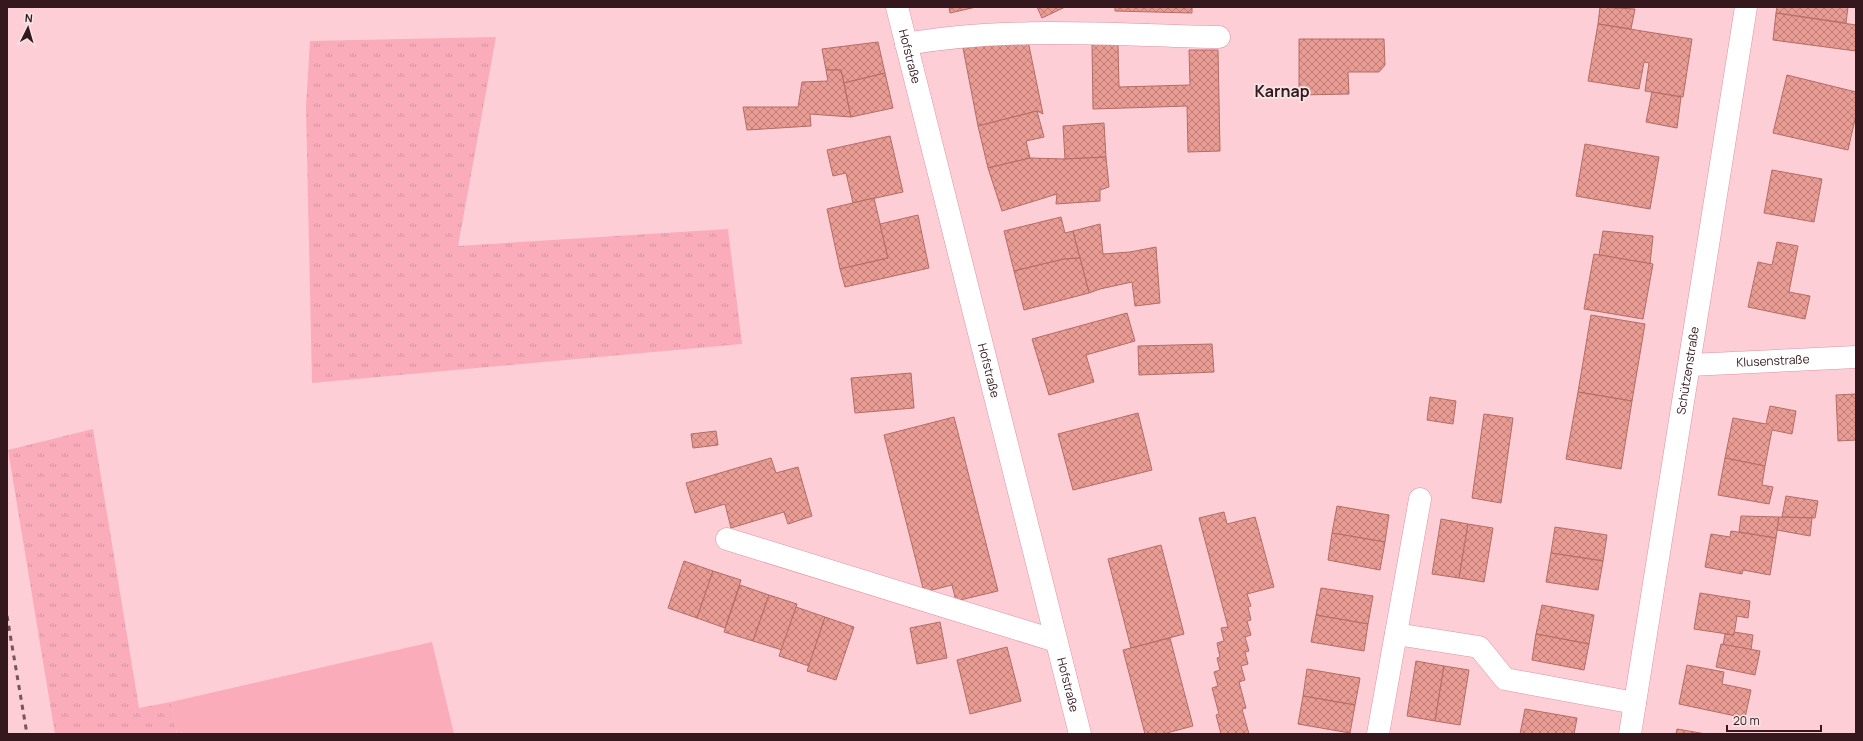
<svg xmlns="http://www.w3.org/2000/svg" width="1863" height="741" viewBox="0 0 1863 741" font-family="Manrope,sans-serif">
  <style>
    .grass { fill: url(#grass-tufts) }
    .green { fill: #faacbb }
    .building { fill: url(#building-cross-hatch); stroke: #b46c65 }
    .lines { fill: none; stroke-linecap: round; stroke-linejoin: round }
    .minor-casing { stroke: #dd92a1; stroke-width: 23 }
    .minor { stroke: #fff; stroke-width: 22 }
    .rail { stroke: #78555c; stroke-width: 3; stroke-dasharray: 5 5; stroke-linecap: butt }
    .labels { text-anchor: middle; stroke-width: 3.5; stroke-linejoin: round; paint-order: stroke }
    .street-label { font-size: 12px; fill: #34181e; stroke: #f5e5e7 }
    .district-label { font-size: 16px; font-weight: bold; fill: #34181e; stroke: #f5e5e7 }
  </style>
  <defs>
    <pattern id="grass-tufts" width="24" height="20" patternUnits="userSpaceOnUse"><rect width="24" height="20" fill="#faacbb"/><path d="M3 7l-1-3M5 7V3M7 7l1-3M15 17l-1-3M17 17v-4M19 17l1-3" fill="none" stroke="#d793a0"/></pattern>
    <pattern id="building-cross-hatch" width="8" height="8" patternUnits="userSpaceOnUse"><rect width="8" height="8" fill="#e89c94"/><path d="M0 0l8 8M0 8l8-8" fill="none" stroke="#bd7e78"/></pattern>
  </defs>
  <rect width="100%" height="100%" fill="#feced6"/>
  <g class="grass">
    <path d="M 496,37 L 458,246 L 728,229 L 742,344 L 312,383 L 306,107 L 310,41 Z"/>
    <path d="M 93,429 L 139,708 L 171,702 L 177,734 L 55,734 L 8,450 Z"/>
  </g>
  <path class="green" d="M 432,642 L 454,734 L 177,734 L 171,702 Z"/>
  <g class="building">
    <path d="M 949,7 L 976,7 L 950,13 Z"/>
    <path d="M 1037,7 L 1065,7 L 1042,18 Z"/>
    <path d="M 1115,7 L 1192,7 L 1192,13 L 1115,11 Z"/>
    <path d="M 1600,7 L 1635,9 L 1631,29 L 1598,24 Z"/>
    <path d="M 1777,7 L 1848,7 L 1846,23 L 1776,13 Z"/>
    <path d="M 1776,13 L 1856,25 L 1856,51 L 1773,40 Z"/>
    <path d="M 1598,24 L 1692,39 L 1683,97 L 1645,91 L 1649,63 L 1644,62 L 1639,89 L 1588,81 Z"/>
    <path d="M 1027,36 L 1043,114 L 1037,111 L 978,126 L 963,48 Z"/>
    <path d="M 1299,39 L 1384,39 L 1385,65 L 1379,72 L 1348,72 L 1349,94 L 1299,95 Z"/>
    <path d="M 878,42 L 885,73 L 844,83 L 841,70 L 826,70 L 822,49 Z"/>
    <path d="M 1092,44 L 1118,44 L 1119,87 L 1190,85 L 1189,50 L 1218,50 L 1220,151 L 1188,152 L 1187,106 L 1093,109 Z"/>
    <path d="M 826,70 L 841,70 L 851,117 L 810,114 L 811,126 L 747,130 L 743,107 L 798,107 L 802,82 L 828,81 Z"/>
    <path d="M 885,73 L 893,108 L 851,117 L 844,83 Z"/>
    <path d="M 1787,75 L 1856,92 L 1856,115 L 1848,150 L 1773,133 Z"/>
    <path d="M 1652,92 L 1681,97 L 1677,128 L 1646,122 Z"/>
    <path d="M 1037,111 L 1044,137 L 1026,141 L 1030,158 L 988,168 L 978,126 Z"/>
    <path d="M 1104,123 L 1106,157 L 1065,159 L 1063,126 Z"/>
    <path d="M 890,136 L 903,192 L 853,203 L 846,173 L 833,176 L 827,150 Z"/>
    <path d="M 1585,144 L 1659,157 L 1650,209 L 1576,196 Z"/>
    <path d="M 1106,157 L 1109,187 L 1100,190 L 1100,201 L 1056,204 L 1057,194 L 1002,211 L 988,168 L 1030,158 L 1065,159 Z"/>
    <path d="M 1772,170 L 1822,179 L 1814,222 L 1764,213 Z"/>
    <path d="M 874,198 L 888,258 L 840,269 L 827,209 Z"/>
    <path d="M 918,215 L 929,268 L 845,287 L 840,269 L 888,258 L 880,224 Z"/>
    <path d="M 1061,217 L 1065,233 L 1073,231 L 1080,258 L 1064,259 L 1014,271 L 1004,231 Z"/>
    <path d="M 1100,224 L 1103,254 L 1130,252 L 1156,247 L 1160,303 L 1135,306 L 1132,282 L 1100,289 L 1089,293 L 1073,231 Z"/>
    <path d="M 1603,231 L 1653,236 L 1650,264 L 1599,255 Z"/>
    <path d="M 1777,242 L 1798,246 L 1789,292 L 1810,296 L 1805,319 L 1748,307 L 1758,262 L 1772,265 Z"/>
    <path d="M 1594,254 L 1653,264 L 1643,319 L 1584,309 Z"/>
    <path d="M 1080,258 L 1089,293 L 1024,310 L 1014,271 L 1064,259 Z"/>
    <path d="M 1127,313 L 1135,341 L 1086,355 L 1094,382 L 1049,395 L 1032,339 Z"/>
    <path d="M 1591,315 L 1645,324 L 1632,401 L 1578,392 Z"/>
    <path d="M 1212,344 L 1214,372 L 1139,375 L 1138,346 Z"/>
    <path d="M 911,373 L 914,408 L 855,413 L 851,378 Z"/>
    <path d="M 1578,392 L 1632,401 L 1621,469 L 1566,459 Z"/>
    <path d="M 1856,394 L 1856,440 L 1838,441 L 1836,395 Z"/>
    <path d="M 1430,397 L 1456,401 L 1453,424 L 1427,420 Z"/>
    <path d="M 1770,406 L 1796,411 L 1792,434 L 1772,430 L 1765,466 L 1725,458 L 1733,418 L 1766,424 Z"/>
    <path d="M 1138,413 L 1152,470 L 1073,490 L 1058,434 Z"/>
    <path d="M 1484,414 L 1513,418 L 1501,503 L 1472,498 Z"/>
    <path d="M 954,417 L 998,591 L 956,601 L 952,585 L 924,592 L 884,435 Z"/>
    <path d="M 716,431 L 718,445 L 693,448 L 691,434 Z"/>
    <path d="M 771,458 L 776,473 L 798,467 L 812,516 L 788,524 L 784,512 L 731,528 L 725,504 L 695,513 L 686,483 Z"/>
    <path d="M 1725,458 L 1765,466 L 1762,485 L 1773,487 L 1769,504 L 1718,495 Z"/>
    <path d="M 1786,496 L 1818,501 L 1815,518 L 1782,517 Z"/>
    <path d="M 1337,506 L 1389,515 L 1385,542 L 1332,533 Z"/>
    <path d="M 1224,512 L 1227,524 L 1255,517 L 1274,587 L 1247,594 L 1251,606 L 1248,607 L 1251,620 L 1247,621 L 1251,635 L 1245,637 L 1249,651 L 1245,652 L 1248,664 L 1241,666 L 1245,680 L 1239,682 L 1246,708 L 1242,709 L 1249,734 L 1221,734 L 1216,715 L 1219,714 L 1212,688 L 1218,686 L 1214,672 L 1220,670 L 1217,658 L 1220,657 L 1217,643 L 1224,641 L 1221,628 L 1228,627 L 1199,518 Z"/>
    <path d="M 1741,516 L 1779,517 L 1776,538 L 1739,532 Z"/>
    <path d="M 1779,517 L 1812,518 L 1810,536 L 1777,530 Z"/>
    <path d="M 1441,519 L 1468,524 L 1459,578 L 1432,574 Z"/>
    <path d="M 1468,524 L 1493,528 L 1484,582 L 1459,578 Z"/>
    <path d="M 1555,527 L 1607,535 L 1603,561 L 1551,553 Z"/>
    <path d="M 1731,531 L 1776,538 L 1770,575 L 1743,570 L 1742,574 L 1705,567 L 1711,534 L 1730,537 Z"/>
    <path d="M 1332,533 L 1385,542 L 1380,570 L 1328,560 Z"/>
    <path d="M 1161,545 L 1184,634 L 1131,648 L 1108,559 Z"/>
    <path d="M 1551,553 L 1603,561 L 1598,590 L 1546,582 Z"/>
    <path d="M 684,561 L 713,571 L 697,618 L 668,608 Z"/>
    <path d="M 713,571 L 741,580 L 725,628 L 697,618 Z"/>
    <path d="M 740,585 L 769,595 L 753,641 L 724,632 Z"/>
    <path d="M 1321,588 L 1373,596 L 1368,624 L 1316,615 Z"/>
    <path d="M 1700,593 L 1750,601 L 1748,618 L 1737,616 L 1734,635 L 1694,629 Z"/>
    <path d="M 769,595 L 797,604 L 782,650 L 753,641 Z"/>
    <path d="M 1542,605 L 1594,615 L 1589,644 L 1536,634 Z"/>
    <path d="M 796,607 L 825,617 L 809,666 L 779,656 Z"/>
    <path d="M 1316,615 L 1368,624 L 1364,651 L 1311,642 Z"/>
    <path d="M 825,617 L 854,627 L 836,680 L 807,671 Z"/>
    <path d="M 940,622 L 947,658 L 917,664 L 910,628 Z"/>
    <path d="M 1734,632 L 1753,635 L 1751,650 L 1723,645 L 1725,634 L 1734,635 Z"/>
    <path d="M 1536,634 L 1589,644 L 1584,670 L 1532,660 Z"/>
    <path d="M 1170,638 L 1193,726 L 1163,734 L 1145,734 L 1123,650 Z"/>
    <path d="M 1721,644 L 1760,651 L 1755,675 L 1716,667 Z"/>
    <path d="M 1007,647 L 1021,701 L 970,714 L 957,660 Z"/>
    <path d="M 1416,661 L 1444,666 L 1435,721 L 1407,716 Z"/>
    <path d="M 1687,665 L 1724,672 L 1722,684 L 1751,690 L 1745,718 L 1679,704 Z"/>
    <path d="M 1444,666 L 1469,670 L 1460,725 L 1435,721 Z"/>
    <path d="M 1307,669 L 1360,678 L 1355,705 L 1303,696 Z"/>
    <path d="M 1303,696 L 1355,705 L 1350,733 L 1298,724 Z"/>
    <path d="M 1525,709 L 1577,718 L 1574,734 L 1520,734 Z"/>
    <path d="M 1677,729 L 1706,734 L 1676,734 Z"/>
  </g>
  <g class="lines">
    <defs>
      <g id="minor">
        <path id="s1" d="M 897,7 L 1080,734"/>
        <path d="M 906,44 C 1009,26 1115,35 1219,37"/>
        <path id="s2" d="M 1690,365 L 1856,357"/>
        <path d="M 727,539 L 1056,641"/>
        <path d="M 1396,634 L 1479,647 L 1505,679 L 1635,703"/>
        <path d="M 1378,734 L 1420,499"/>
        <path id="s3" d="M 1630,734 L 1746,7"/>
      </g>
    </defs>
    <use href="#minor" class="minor-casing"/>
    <use href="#minor" class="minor"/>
    <g class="rail">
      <path d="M 7,616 L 27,734"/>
      <path d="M 7,733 L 7,734"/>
    </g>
  </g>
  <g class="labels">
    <g class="street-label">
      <text dy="4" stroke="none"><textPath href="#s1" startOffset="51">Hofstraße</textPath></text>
      <text dy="4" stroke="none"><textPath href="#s2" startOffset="83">Klusenstraße</textPath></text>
      <text dy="4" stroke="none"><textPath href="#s1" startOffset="375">Hofstraße</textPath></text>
      <text dy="4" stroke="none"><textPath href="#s3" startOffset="368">Schützenstraße</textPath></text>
      <text dy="4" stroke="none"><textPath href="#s1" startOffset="699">Hofstraße</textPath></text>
    </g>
    <g class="district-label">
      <text x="1282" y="97">Karnap</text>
    </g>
  </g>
  <rect width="1863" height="741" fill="none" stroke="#34181e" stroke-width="16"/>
  <g transform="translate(28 28) rotate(5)" stroke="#f5e5e7" stroke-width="3" paint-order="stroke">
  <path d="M0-3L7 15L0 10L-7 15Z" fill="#34181e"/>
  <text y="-6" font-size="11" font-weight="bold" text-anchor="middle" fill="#34181e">N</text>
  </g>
  <path d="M1727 725v6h94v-6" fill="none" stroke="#34181e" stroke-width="2"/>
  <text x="1733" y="725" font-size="12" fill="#34181e" stroke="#f5e5e7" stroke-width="3" paint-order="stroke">20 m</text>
</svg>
